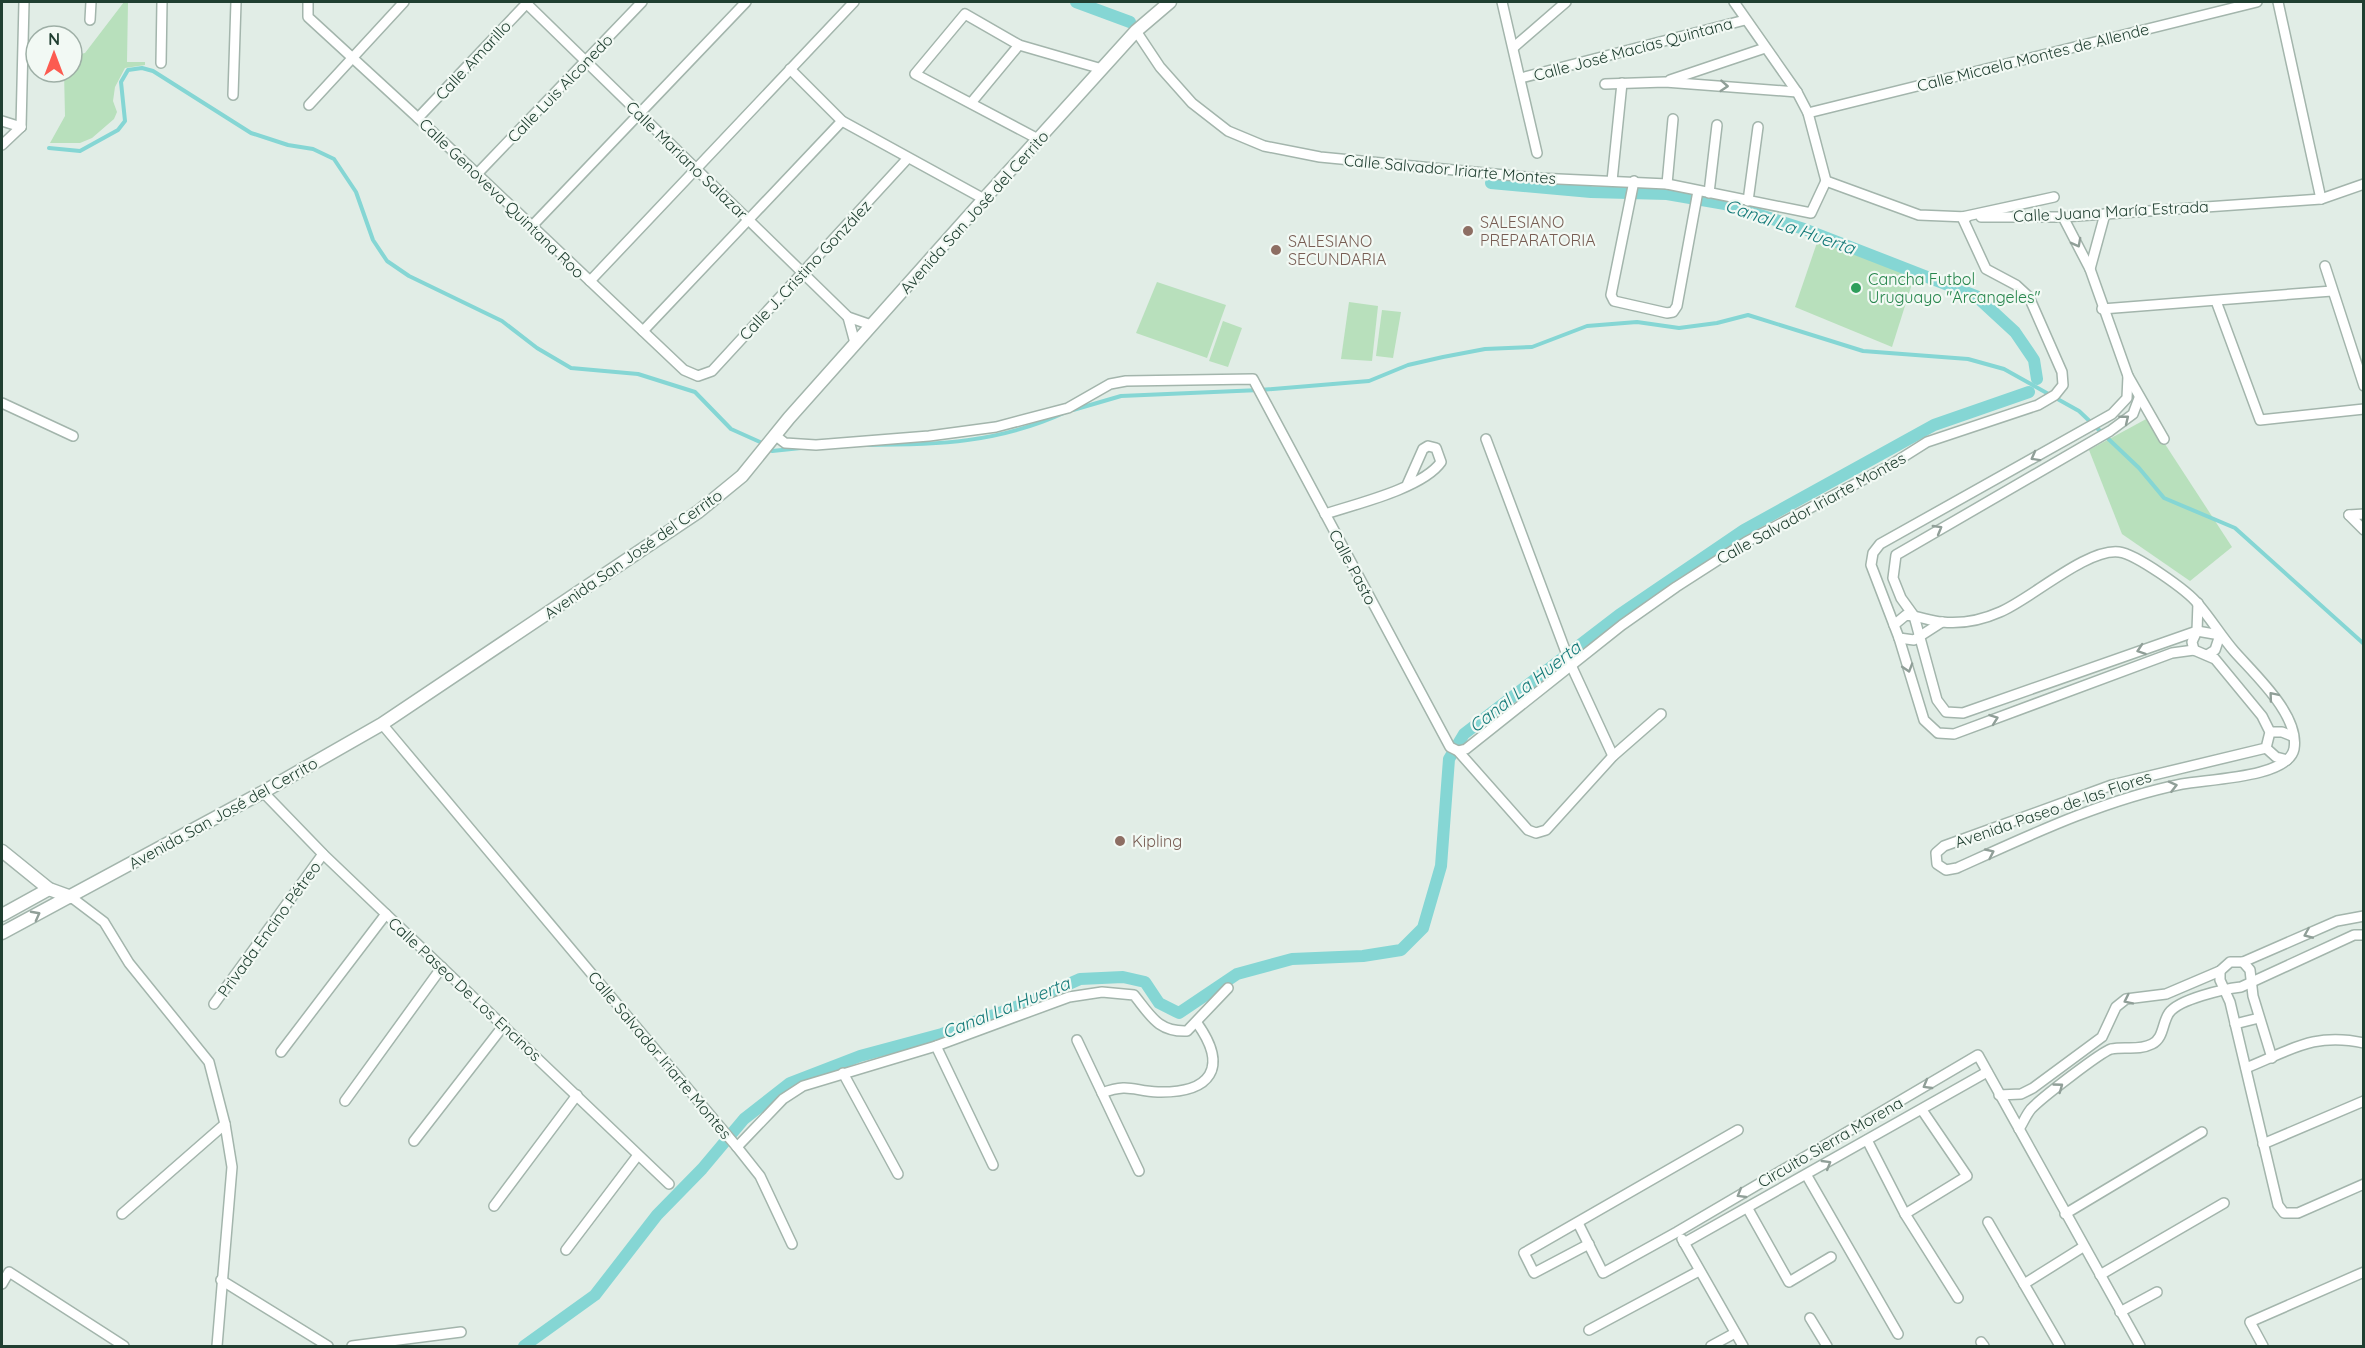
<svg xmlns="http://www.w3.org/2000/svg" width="2365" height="1348" viewBox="0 0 2365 1348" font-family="Quicksand,sans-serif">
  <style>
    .park { fill: #b8e0bc }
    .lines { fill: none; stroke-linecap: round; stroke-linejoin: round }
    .stream { stroke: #85d6d4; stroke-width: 4 }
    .canal { stroke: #85d6d4; stroke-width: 12 }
    .minor-casing { stroke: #a3b5ac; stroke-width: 12 }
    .tertiary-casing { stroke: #a3b5ac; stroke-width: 15 }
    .minor { stroke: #fff; stroke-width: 9 }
    .tertiary { stroke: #fff; stroke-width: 12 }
    .oneway { stroke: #909f98 }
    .education-dot { fill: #8d6e63; stroke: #f2f9f4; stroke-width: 2 }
    .leisure-dot { fill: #2e9e5b; stroke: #f2f9f4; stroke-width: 2 }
    .labels { text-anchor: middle; stroke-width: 4.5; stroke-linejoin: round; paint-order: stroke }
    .street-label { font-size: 16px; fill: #203f31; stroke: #f2f9f4 }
    .education-label { font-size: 16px; fill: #785e54; stroke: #f2f9f4; text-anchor: start }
    .leisure-label { font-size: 16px; fill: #27864d; stroke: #f2f9f4; text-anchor: start }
    .water-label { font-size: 18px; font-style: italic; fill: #157a79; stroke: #f2f9f4 }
  </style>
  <rect width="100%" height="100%" fill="#e1ede6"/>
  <g class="park">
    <path d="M 124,2 L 128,2 L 127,62 L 145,62 L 145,65 L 125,68 L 115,87 L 113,101 L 117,112 L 114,119 L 92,138 L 80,143 L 50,143 L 65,116 L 64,72 L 72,72 L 72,56 L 85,53 Z"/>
    <path d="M 1821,231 L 1917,268 L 1892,347 L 1795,307 Z"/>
    <path d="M 1157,282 L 1226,305 L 1207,358 L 1136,333 Z"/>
    <path d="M 1349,302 L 1378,306 L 1372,361 L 1341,359 Z"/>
    <path d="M 1382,310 L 1401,312 L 1393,358 L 1376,356 Z"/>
    <path d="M 1223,321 L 1242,328 L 1228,367 L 1209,361 Z"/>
    <path d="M 2148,418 L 2232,547 L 2190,581 L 2122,534 L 2089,450 Z"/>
  </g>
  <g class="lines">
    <g class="stream">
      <path d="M 49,148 L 80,151 L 118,130 L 125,121 L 121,82 L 128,70 L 142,68 L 153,71 L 251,133 L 288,145 L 313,149 L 334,159 L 356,192 L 373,240 L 387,261 L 409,276 L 502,321 L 537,348 L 571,368 L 638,374 L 695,392 L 731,429 L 760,442"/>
      <path d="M 1073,410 L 1121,396 L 1260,390 L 1369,381 L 1408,365 L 1443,357 L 1485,349 L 1532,347 L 1587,326 L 1637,322 L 1679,328 L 1717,323 L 1748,315 L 1863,351 L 1968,359 L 2004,369 L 2079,411 L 2139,468 L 2164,498 L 2235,528 L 2364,644"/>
      <path d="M 865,445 C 937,445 999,443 1066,412"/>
      <path d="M 772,451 L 801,448"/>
    </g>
    <g class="canal">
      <path d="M 1076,2 L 1130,22"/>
      <path d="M 1491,183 L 1591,192 L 1667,194 L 1725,204 L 1804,229 L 1976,296 L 2015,332 L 2034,360 L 2037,379"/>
      <path d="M 524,1346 L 595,1295 L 657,1215 L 702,1169 L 744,1119 L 790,1083 L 860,1056 L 942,1034 L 1024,1004 L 1080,979 L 1123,977 L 1145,982 L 1159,1003 L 1179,1013 L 1237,974 L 1292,959 L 1363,956 L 1401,950 L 1423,928 L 1441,866 L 1449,759 L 1464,734 L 1619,615 L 1744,530 L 1934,425 L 2029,392"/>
    </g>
    <defs>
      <g id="minor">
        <path d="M 308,2 L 308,17 L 418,118 L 684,370 L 698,376 L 712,371 L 908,158"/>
        <path d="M 1502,2 L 1537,153"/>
        <path d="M 1734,2 L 1797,92 L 1808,113 L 1826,181"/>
        <path d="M 2278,2 L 2321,199"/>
        <path d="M 526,3 L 848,317 L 871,325"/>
        <path d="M 90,20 L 91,2"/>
        <path d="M 1136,31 L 1160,67 L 1192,103 L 1228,131 L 1264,146 L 1320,157 L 1537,178 L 1667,184 L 1811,213 L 1826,181"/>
        <path d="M 1514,47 L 1566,2"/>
        <path d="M 161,63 L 162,2"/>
        <path d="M 790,69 L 842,121 L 984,199"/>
        <path d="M 1521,78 L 1745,20"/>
        <path d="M 1670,80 L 1765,48"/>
        <path d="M 1605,84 L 1665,82 L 1797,92"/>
        <path d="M 233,95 L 236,2"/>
        <path d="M 971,103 L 1019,45"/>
        <path d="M 309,105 L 404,2"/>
        <path d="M 1808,113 L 2257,2"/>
        <path d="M 418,118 L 528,2"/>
        <path d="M 2,121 L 21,127"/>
        <path d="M 21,127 L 24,2"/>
        <path d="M 1040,140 L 915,74 L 965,14 L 1019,45 L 1102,69"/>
        <path d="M 2,145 L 21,127"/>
        <path d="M 477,174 L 642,2"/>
        <path d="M 1612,181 L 1622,83"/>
        <path d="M 1634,181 L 1611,295 L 1614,301 L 1667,313 L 1673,312 L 1677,306 L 1698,191"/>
        <path d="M 1826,181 L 1919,215 L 1967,217"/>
        <path d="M 1667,184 L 1673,119"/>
        <path d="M 1709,193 L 1717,125"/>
        <path d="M 1748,201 L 1758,127"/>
        <path d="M 1981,217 L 2063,217 L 2321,199 L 2364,184"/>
        <path d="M 2063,217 L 2090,269 L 2128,376 L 2164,439"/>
        <path d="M 532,226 L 746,2"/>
        <path d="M 2325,266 L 2364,386"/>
        <path d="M 2090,269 L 2105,214"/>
        <path d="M 590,281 L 854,2"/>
        <path d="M 2216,301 L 2260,420 L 2364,409"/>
        <path d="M 2102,309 L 2332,291"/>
        <path d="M 848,317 L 855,343"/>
        <path d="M 643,331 L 842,121"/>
        <path d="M 2128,376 L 2127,398 L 2112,414 L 1880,544 L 1873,553 L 1871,565 L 1899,638 L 1924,720 L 1938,733 L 1954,734 L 2172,653 L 2194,650"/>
        <path d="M 2139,398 L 2133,414 L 2110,431 L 1896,555 L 1893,578 L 1901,598 L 1914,616 L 1937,700 L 1946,712 L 1963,713 L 2197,631 L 2220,635"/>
        <path d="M 2,403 L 73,436"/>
        <path d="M 776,436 L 785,443 L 816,445 L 929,436 L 996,427 L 1068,408 L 1110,384 L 1126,381 L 1253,379 L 1450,747 L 1458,751 L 1528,830 L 1536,833 L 1546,830 L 1613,756 L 1661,714"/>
        <path d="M 1486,439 L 1570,663 L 1613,756"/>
        <path d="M 1325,514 C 1356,504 1423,488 1441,462 L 1436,448 L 1428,446 L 1423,449 L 1407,485"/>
        <path d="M 2349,515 L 2364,530"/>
        <path d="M 2349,515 L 2364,514"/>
        <path d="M 1894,625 L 1906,615 C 1918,616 1930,621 1942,622 C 1961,624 1982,620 2000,612 C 2031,599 2087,548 2119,552 C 2136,554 2188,591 2198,604 C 2211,619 2221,636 2234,651 C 2254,674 2300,715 2294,749 C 2288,778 2207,779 2182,784 C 2103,800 2030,835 1957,868 L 1946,870 L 1937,864 L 1936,853 L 1944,846 L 2112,785 L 2266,748 L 2270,732 L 2262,716 L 2215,659 L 2194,650"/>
        <path d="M 1899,638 L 1914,640 L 1942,622"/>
        <path d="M 2194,650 L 2192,642 L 2197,631 L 2198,603"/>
        <path d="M 2207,655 L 2215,650 L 2220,635"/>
        <path d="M 382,724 L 737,1147 L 760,1176 L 792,1244"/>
        <path d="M 2270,732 L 2282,732 L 2292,736"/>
        <path d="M 2266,748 L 2276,757 L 2287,760"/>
        <path d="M 1458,751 L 1466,749 L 1622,625 L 1676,587 L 1746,542 L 1889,466 L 1927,442 L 2038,405 L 2055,395 L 2063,385 L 2062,372 L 2029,297 L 2016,285 L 1986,269 L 1962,217 L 2054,197"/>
        <path d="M 263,792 L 323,854 L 669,1184"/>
        <path d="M 71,897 L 104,922 L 129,963 L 209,1062 L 225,1124 L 232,1167 L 217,1346"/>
        <path d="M 2243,962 L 2250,970 L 2253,996 L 2272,1058"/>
        <path d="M 2220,971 L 2220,980 L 2230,1002 L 2278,1205 L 2284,1213 L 2298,1213 L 2364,1184"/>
        <path d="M 214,1004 L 323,854"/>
        <path d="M 2235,1024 L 2259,1018"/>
        <path d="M 1077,1040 L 1139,1171"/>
        <path d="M 936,1046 L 993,1165"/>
        <path d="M 281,1052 L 386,914"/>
        <path d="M 2246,1068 C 2291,1050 2314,1032 2364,1043"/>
        <path d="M 843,1073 L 898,1174"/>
        <path d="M 1102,1093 C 1129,1083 1133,1091 1158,1092 C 1211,1093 1229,1068 1197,1023"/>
        <path d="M 1999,1095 L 2021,1094 L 2033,1088 L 2102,1037 L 2116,1007 L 2126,999 L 2166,994 L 2220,971 L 2230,962 L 2243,962 L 2337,921 L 2364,916"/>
        <path d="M 345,1101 L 442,967"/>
        <path d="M 2019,1129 C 2023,1123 2026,1115 2031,1109 C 2040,1099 2101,1052 2111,1049 C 2125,1046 2138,1051 2152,1044 C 2164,1038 2162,1023 2169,1013 C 2179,999 2224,989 2241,987 L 2354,935 L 2364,935"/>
        <path d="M 1867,1140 L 1905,1214 L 1958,1298"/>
        <path d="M 414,1141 L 504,1025"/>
        <path d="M 2263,1144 L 2364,1101"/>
        <path d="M 737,1147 L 783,1099 L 803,1086 L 936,1046 L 1069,997 L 1102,992 L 1134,995 C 1151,1016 1158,1032 1187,1031 L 1228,988"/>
        <path d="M 1807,1176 L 1898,1334"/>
        <path d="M 494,1206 L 577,1095"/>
        <path d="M 1748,1209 L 1789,1282 L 1831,1257"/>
        <path d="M 122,1214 L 225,1124"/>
        <path d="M 1905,1214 L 1967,1176 L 1922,1110"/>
        <path d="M 2065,1214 L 2202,1132"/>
        <path d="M 1988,1222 L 2060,1346"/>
        <path d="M 1578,1223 L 1603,1273 L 1677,1232 L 1978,1055 L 2140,1346"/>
        <path d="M 1682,1239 L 1743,1346"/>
        <path d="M 1684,1243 L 1987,1072"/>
        <path d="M 1589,1244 L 1534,1273 L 1524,1253 L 1738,1130"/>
        <path d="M 566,1250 L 638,1155"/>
        <path d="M 2100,1275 L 2224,1203"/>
        <path d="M 221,1280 L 328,1346"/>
        <path d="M 2,1284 L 9,1272 L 124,1346"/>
        <path d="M 2024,1284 L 2083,1247"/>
        <path d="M 2120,1312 L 2157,1292"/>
        <path d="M 1810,1318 L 1827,1346"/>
        <path d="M 1589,1330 L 1699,1271"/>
        <path d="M 1981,1342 L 1984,1346"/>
        <path d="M 352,1346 L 461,1332"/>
        <path d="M 1711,1346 L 1735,1333"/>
        <path d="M 2263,1346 L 2250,1322 L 2364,1272"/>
      </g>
      <g id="tertiary">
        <path d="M 2,851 L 49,889 L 71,897"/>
        <path d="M 2,915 L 49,889"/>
        <path d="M 2,933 L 263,792 L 382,724 L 698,512 L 742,476 L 789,418 L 984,199 L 1136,31 L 1170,2"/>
      </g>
    </defs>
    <use href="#minor" class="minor-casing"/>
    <use href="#tertiary" class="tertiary-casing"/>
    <use href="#minor" class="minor"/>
    <use href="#tertiary" class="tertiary"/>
  </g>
  <defs><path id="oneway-chevron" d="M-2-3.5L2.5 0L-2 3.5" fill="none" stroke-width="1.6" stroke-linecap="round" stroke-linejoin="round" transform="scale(1.5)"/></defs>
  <g class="oneway">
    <use href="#oneway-chevron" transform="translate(1724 86) rotate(4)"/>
    <use href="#oneway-chevron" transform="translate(2077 243) rotate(62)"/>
    <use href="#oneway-chevron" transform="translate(2125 419) rotate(-39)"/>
    <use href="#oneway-chevron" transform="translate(2035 457) rotate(151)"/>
    <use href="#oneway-chevron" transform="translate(1938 529) rotate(-30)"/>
    <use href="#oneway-chevron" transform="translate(2141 650) rotate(161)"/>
    <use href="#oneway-chevron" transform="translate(1908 668) rotate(73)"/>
    <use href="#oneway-chevron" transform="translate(2273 696) rotate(-130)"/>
    <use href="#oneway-chevron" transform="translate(1994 719) rotate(-20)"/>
    <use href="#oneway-chevron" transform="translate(2173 786) rotate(-14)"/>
    <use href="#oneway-chevron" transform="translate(1990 853) rotate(-25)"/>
    <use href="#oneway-chevron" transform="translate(36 915) rotate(-28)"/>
    <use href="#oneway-chevron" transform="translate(2308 934) rotate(157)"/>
    <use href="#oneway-chevron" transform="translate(2128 1000) rotate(154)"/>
    <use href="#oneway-chevron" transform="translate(1927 1085) rotate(150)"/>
    <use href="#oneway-chevron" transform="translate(2059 1087) rotate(-36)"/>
    <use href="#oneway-chevron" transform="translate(1827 1164) rotate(-31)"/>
    <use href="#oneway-chevron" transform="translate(1741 1194) rotate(150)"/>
  </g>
  <g class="education-dot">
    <circle cx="1468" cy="231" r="6"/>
    <circle cx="1276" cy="250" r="6"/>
    <circle cx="1120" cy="841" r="6"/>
  </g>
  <circle class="leisure-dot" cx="1856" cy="288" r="6"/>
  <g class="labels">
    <g class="street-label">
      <text transform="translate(1633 49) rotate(-15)" y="6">Calle José Macías Quintana</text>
      <text transform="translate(2033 57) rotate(-14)" y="6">Calle Micaela Montes de Allende</text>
      <text transform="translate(473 60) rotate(-47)" y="6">Calle Amarillo</text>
      <text transform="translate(560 88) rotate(-46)" y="6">Calle Luis Alconedo</text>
      <text transform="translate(687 160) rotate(44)" y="6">Calle Mariano Salazar</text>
      <text transform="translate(1450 169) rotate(5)" y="6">Calle Salvador Iriarte Montes</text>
      <text transform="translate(502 198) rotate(44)" y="6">Calle Genoveva Quintana Roo</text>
      <text transform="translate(2111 211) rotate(-3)" y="6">Calle Juana María Estrada</text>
      <text transform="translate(974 212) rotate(-48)" y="6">Avenida San José del Cerrito</text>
      <text transform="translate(805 270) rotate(-47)" y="6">Calle J. Cristino González</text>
      <text transform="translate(1811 508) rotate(-29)" y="6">Calle Salvador Iriarte Montes</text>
      <text transform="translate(633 554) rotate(-35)" y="6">Avenida San José del Cerrito</text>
      <text transform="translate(1353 567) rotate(62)" y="6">Calle Pasto</text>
      <text transform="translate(2053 809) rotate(-19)" y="6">Avenida Paseo de las Flores</text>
      <text transform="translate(223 813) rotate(-29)" y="6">Avenida San José del Cerrito</text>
      <text transform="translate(269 929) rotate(-54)" y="6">Privada Encino Pétreo</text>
      <text transform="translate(465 989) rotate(43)" y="6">Calle Paseo De Los Encinos</text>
      <text transform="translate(660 1055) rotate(50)" y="6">Calle Salvador Iriarte Montes</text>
      <text transform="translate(1830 1142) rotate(-30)" y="6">Circuito Sierra Morena</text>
    </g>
    <g class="education-label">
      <text x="1480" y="228">SALESIANO<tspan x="1480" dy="18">PREPARATORIA</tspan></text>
      <text x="1288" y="247">SALESIANO<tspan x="1288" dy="18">SECUNDARIA</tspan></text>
      <text x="1132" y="847">Kipling</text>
    </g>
    <g class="leisure-label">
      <text x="1868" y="285">Cancha Futbol<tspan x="1868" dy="18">Uruguayo "Arcangeles"</tspan></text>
    </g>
    <g class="water-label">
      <text transform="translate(1790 227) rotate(19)" y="6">Canal La Huerta</text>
      <text transform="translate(1525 687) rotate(-38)" y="6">Canal La Huerta</text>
      <text transform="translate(1006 1008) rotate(-22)" y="6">Canal La Huerta</text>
    </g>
  </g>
  <rect width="2365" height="1348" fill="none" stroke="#203f31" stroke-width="6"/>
  <g transform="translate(54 54)"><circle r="28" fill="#f2f9f4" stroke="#9eafa6" stroke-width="1.5"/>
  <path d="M0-4.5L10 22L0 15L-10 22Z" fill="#fc5b50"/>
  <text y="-9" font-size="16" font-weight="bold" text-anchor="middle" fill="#203f31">N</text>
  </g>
</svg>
